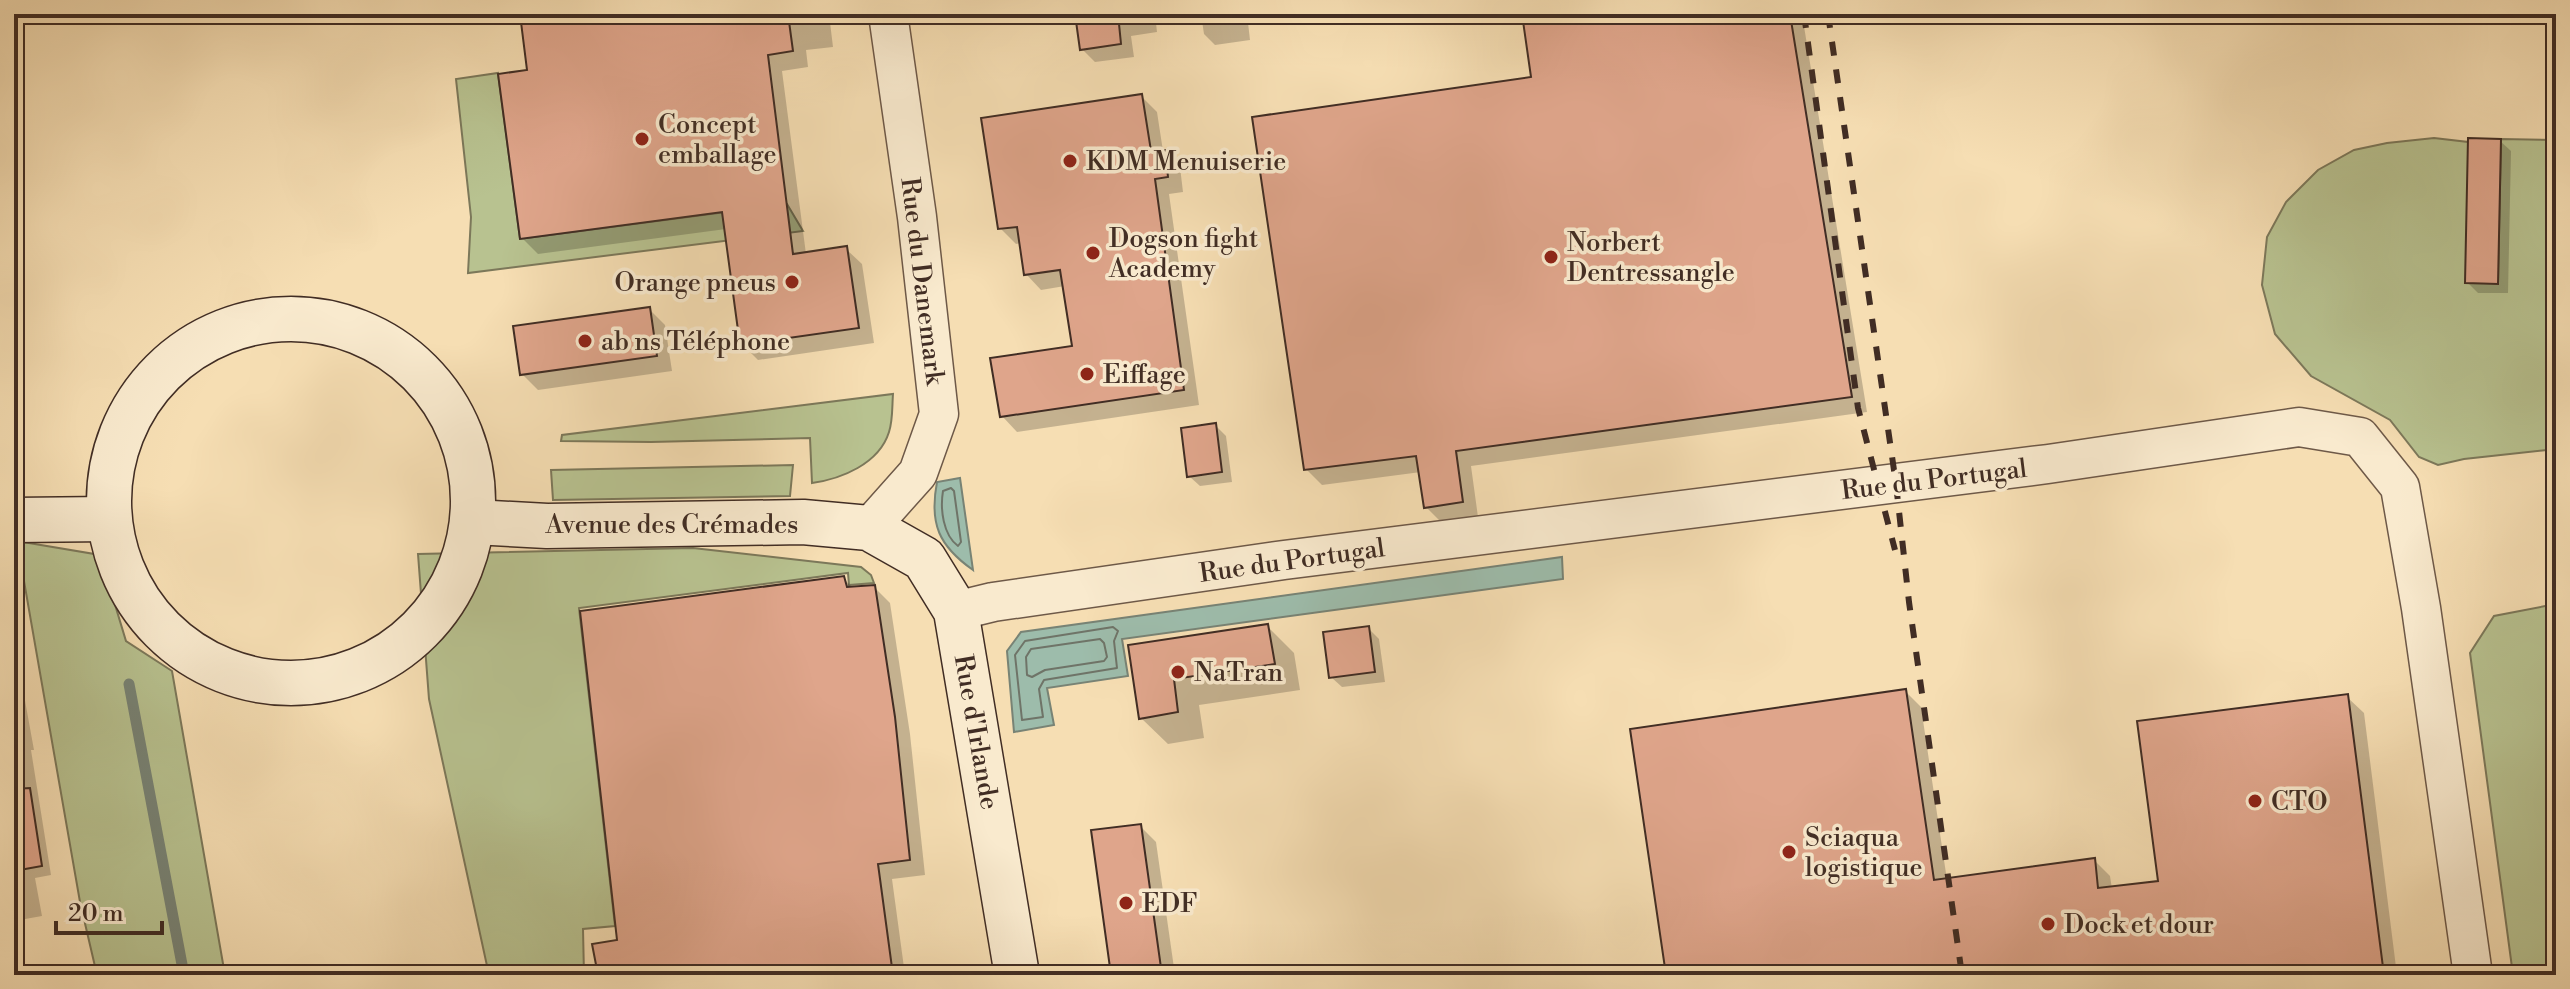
<svg xmlns="http://www.w3.org/2000/svg" width="2570" height="989" viewBox="0 0 2570 989" font-family="'Libre Bodoni',serif">
  <style>
    .green { fill: #b8c290; stroke: #7c785a; stroke-width: 2 }
    .water { fill: #9dbcab; stroke: #788375; stroke-width: 2 }
    .shadow { fill: #0003 }
    .lines { fill: none; stroke-linecap: round; stroke-linejoin: round }
    .shore { stroke: #6f7468; stroke-width: 2 }
    .stream { stroke: #788375; stroke-width: 11 }
    .building { fill: #dfa58b; stroke: #412d24; stroke-width: 2 }
    .street-casing { stroke: #6e5948; stroke-width: 41 }
    .secondary-casing { stroke: #412d24; stroke-width: 47 }
    .street { stroke: #f9eace; stroke-width: 38 }
    .secondary { stroke: #f9eace; stroke-width: 44 }
    .rail { stroke: #412d24; stroke-width: 6; stroke-dasharray: 14 14; stroke-linecap: butt }
    .poi-dot { fill: #8f2418; stroke: #f9eace; stroke-width: 3 }
    .labels { text-anchor: middle; stroke-width: 7; stroke-linejoin: round; paint-order: stroke }
    .poi-label { font-size: 26px; fill: #412d24; stroke: #f9eace; text-anchor: start }
    .street-label { font-size: 26px; fill: #412d24; stroke: #f9eace }
  </style>
  <rect width="100%" height="100%" fill="#f6deb3"/>
  <filter id="stains"><feTurbulence type="fractalNoise" baseFrequency=".0025" numOctaves="4"/><feColorMatrix values="0 0 0 0 .2 0 0 0 0 .09 0 0 0 0 .02 0 0 0 .5 -.17"/></filter>
  <radialGradient id="worn" r=".72"><stop offset=".6" stop-color="#630" stop-opacity="0"/><stop offset="1" stop-color="#630" stop-opacity=".3"/></radialGradient>
  <g class="green">
    <path d="M 498,73 L 520,239 L 787,204 L 803,231 L 468,273 L 471,217 L 456,79 Z"/>
    <path d="M 2434,138 L 2468,142 L 2498,283 L 2501,139 L 2556,140 L 2556,449 L 2464,459 L 2438,465 L 2419,457 L 2390,420 L 2311,376 L 2275,334 L 2262,285 L 2267,237 L 2286,202 L 2318,170 L 2354,150 L 2387,143 Z"/>
    <path d="M 893,394 C 892,406 893,420 889,432 C 879,464 841,479 812,483 L 810,438 L 651,442 L 561,441 L 562,435 Z"/>
    <path d="M 793,465 L 790,496 L 553,500 L 551,470 Z"/>
    <path d="M 17,541 L 100,555 L 126,641 L 172,671 L 225,975 L 97,975 L 80,902 Z"/>
    <path d="M 693,548 L 861,567 L 871,575 L 874,583 L 849,585 L 848,573 L 579,608 L 615,926 L 583,929 L 584,975 L 489,975 L 429,699 L 418,554 Z"/>
    <path d="M 2556,604 L 2556,975 L 2513,975 L 2470,653 L 2494,616 Z"/>
  </g>
  <g class="water">
    <path d="M 960,478 L 973,570 C 939,546 929,524 937,482 Z"/>
    <path d="M 1562,557 L 1563,579 L 1122,639 L 1128,676 L 1047,688 L 1054,725 L 1014,732 L 1007,651 L 1021,632 Z"/>
  </g>
  <g class="shadow">
    <path d="M 522,14 L 829,14 L 833,47 L 806,50 L 808,67 L 782,71 L 806,254 L 846,249 L 862,264 L 874,343 L 758,360 L 742,344 L 726,229 L 538,254 L 522,238 L 530,71 Z"/>
    <path d="M 1064,14 L 1155,14 L 1157,32 L 1131,36 L 1134,57 L 1095,62 L 1082,49 L 1077,16 L 1068,17 Z"/>
    <path d="M 1201,14 L 1247,14 L 1250,40 L 1215,45 L 1204,34 Z"/>
    <path d="M 1524,14 L 1802,14 L 1867,412 L 1471,466 L 1478,517 L 1442,523 L 1426,507 L 1421,472 L 1322,485 L 1306,469 L 1533,78 Z"/>
    <path d="M 1141,96 L 1157,112 L 1163,151 L 1180,167 L 1183,192 L 1169,194 L 1199,405 L 1017,432 L 1002,416 L 1074,348 L 1065,286 L 1041,290 L 1026,274 L 1021,243 L 1016,244 L 1000,228 Z"/>
    <path d="M 2500,141 L 2511,151 L 2508,293 L 2478,293 L 2467,282 Z"/>
    <path d="M 649,309 L 665,325 L 672,371 L 538,390 L 522,374 Z"/>
    <path d="M 1215,425 L 1226,436 L 1232,482 L 1200,486 L 1189,476 Z"/>
    <path d="M 843,578 L 854,589 L 874,587 L 890,603 L 910,734 L 925,875 L 892,879 L 905,975 L 600,975 Z"/>
    <path d="M 1267,626 L 1294,653 L 1300,690 L 1199,705 L 1204,738 L 1168,744 L 1141,718 L 1131,646 Z"/>
    <path d="M 1368,628 L 1379,639 L 1385,682 L 1342,687 L 1331,677 Z"/>
    <path d="M 14,667 L 20,673 L 34,750 L 31,750 L 51,875 L 35,878 L 42,916 L 14,921 Z"/>
    <path d="M 1905,691 L 1921,707 L 1947,880 L 2094,860 L 2110,876 L 2112,889 L 2160,883 L 2347,697 L 2364,713 L 2397,975 L 1668,975 Z"/>
    <path d="M 1140,826 L 1156,842 L 1175,975 L 1113,975 Z"/>
  </g>
  <g class="lines">
    <g class="shore">
      <path d="M 951,488 L 954,491 L 961,542 L 958,546 C 943,535 940,509 943,491 Z"/>
      <path d="M 1113,627 L 1118,631 L 1114,641 L 1117,668 L 1044,680 L 1039,689 L 1043,717 L 1022,720 L 1015,655 L 1025,641 Z"/>
      <path d="M 1100,639 L 1104,643 L 1107,657 L 1104,661 L 1045,670 L 1032,677 L 1027,675 L 1026,657 L 1031,649 Z"/>
    </g>
    <path class="stream" d="M 129,684 L 184,975"/>
  </g>
  <g class="building">
    <path d="M 520,14 L 788,14 L 793,51 L 768,55 L 793,254 L 847,246 L 859,328 L 740,345 L 722,212 L 520,239 L 498,74 L 527,70 Z"/>
    <path d="M 1075,14 L 1118,14 L 1121,44 L 1080,50 Z"/>
    <path d="M 1522,14 L 1790,14 L 1852,397 L 1456,451 L 1463,502 L 1424,508 L 1416,456 L 1304,470 L 1252,117 L 1531,77 Z"/>
    <path d="M 1142,94 L 1151,151 L 1165,150 L 1168,177 L 1155,179 L 1184,390 L 1000,417 L 990,358 L 1072,346 L 1060,270 L 1024,275 L 1017,227 L 998,229 L 981,118 Z"/>
    <path d="M 2468,138 L 2501,139 L 2498,284 L 2465,283 Z"/>
    <path d="M 650,307 L 657,356 L 520,375 L 513,326 Z"/>
    <path d="M 1216,423 L 1222,472 L 1187,477 L 1181,428 Z"/>
    <path d="M 844,576 L 847,587 L 875,585 L 895,717 L 910,860 L 878,864 L 893,975 L 598,975 L 592,944 L 617,940 L 580,611 Z"/>
    <path d="M 1268,624 L 1275,664 L 1174,679 L 1178,712 L 1139,719 L 1128,645 Z"/>
    <path d="M 1369,626 L 1375,672 L 1329,678 L 1323,632 Z"/>
    <path d="M 1906,689 L 1934,880 L 2095,858 L 2098,888 L 2158,881 L 2137,721 L 2348,694 L 2384,975 L 1666,975 L 1630,729 Z"/>
    <path d="M 30,788 L 42,866 L 14,871 L 14,789 Z"/>
    <path d="M 1141,824 L 1162,975 L 1111,975 L 1091,830 Z"/>
  </g>
  <g class="lines">
    <defs>
      <g id="street">
        <path d="M 869,528 L 918,473 L 939,414 L 917,217 L 888,14"/>
        <path d="M 956,611 L 993,602 L 1284,560 L 2048,464 L 2299,427 L 2360,437 L 2400,487 L 2421,608 L 2473,975"/>
      </g>
      <g id="secondary">
        <circle cx="291" cy="501" r="182"/>
        <path d="M 14,520 L 108,519"/>
        <path d="M 474,522 L 547,526 L 803,522 L 869,528 L 924,559 L 956,611 L 1017,975"/>
      </g>
    </defs>
    <use href="#street" class="street-casing"/>
    <use href="#secondary" class="secondary-casing"/>
    <use href="#street" class="street"/>
    <use href="#secondary" class="secondary"/>
    <g class="rail">
      <path d="M 1804,14 L 1858,408 L 1895,550"/>
      <path d="M 1828,14 L 1896,484 L 1909,602 L 1962,975"/>
    </g>
  </g>
  <g class="poi-dot">
    <circle cx="642" cy="139" r="8"/>
    <circle cx="1070" cy="161" r="8"/>
    <circle cx="1093" cy="253" r="8"/>
    <circle cx="1551" cy="257" r="8"/>
    <circle cx="792" cy="282" r="8"/>
    <circle cx="585" cy="341" r="8"/>
    <circle cx="1087" cy="374" r="8"/>
    <circle cx="1178" cy="672" r="8"/>
    <circle cx="2255" cy="801" r="8"/>
    <circle cx="1789" cy="852" r="8"/>
    <circle cx="1126" cy="903" r="8"/>
    <circle cx="2048" cy="924" r="8"/>
  </g>
  <g class="labels">
    <g class="poi-label">
      <text x="658" y="133">Concept<tspan x="658" dy="30">emballage</tspan></text>
      <text x="1086" y="170">KDM Menuiserie</text>
      <text x="1109" y="247">Dogson fight<tspan x="1109" dy="30">Academy</tspan></text>
      <text x="1567" y="251">Norbert<tspan x="1567" dy="30">Dentressangle</tspan></text>
      <text x="776" y="291" text-anchor="end">Orange pneus</text>
      <text x="601" y="350">ab ns Téléphone</text>
      <text x="1103" y="383">Eiffage</text>
      <text x="1194" y="681">NaTran</text>
      <text x="2271" y="810">CTO</text>
      <text x="1805" y="846">Sciaqua<tspan x="1805" dy="30">logistique</tspan></text>
      <text x="1142" y="912">EDF</text>
      <text x="2064" y="933">Dock et dour</text>
    </g>
    <g class="street-label">
      <text transform="translate(923 281) rotate(83)" y="9">Rue du Danemark</text>
      <text transform="translate(1934 479) rotate(-7)" y="9">Rue du Portugal</text>
      <text x="672" y="533">Avenue des Crémades</text>
      <text transform="translate(1292 560) rotate(-8)" y="9">Rue du Portugal</text>
      <text transform="translate(977 732) rotate(80)" y="9">Rue d'Irlande</text>
    </g>
  </g>
  <rect width="2570" height="989" fill="none" stroke="#f6deb3" stroke-width="48"/>
  <rect x="16" y="16" width="2538" height="957" fill="none" stroke="#412d24" stroke-width="4"/>
  <rect x="24" y="24" width="2522" height="941" fill="none" stroke="#412d24" stroke-width="2"/>
  <path d="M56 921v12h106v-12" fill="none" stroke="#412d24" stroke-width="4"/>
  <text x="68" y="921" font-size="24" fill="#412d24" stroke="#f9eace" stroke-width="6" paint-order="stroke">20 m</text>
  <rect width="100%" height="100%" filter="url(#stains)"/>
  <rect width="100%" height="100%" fill="url(#worn)"/>
</svg>
